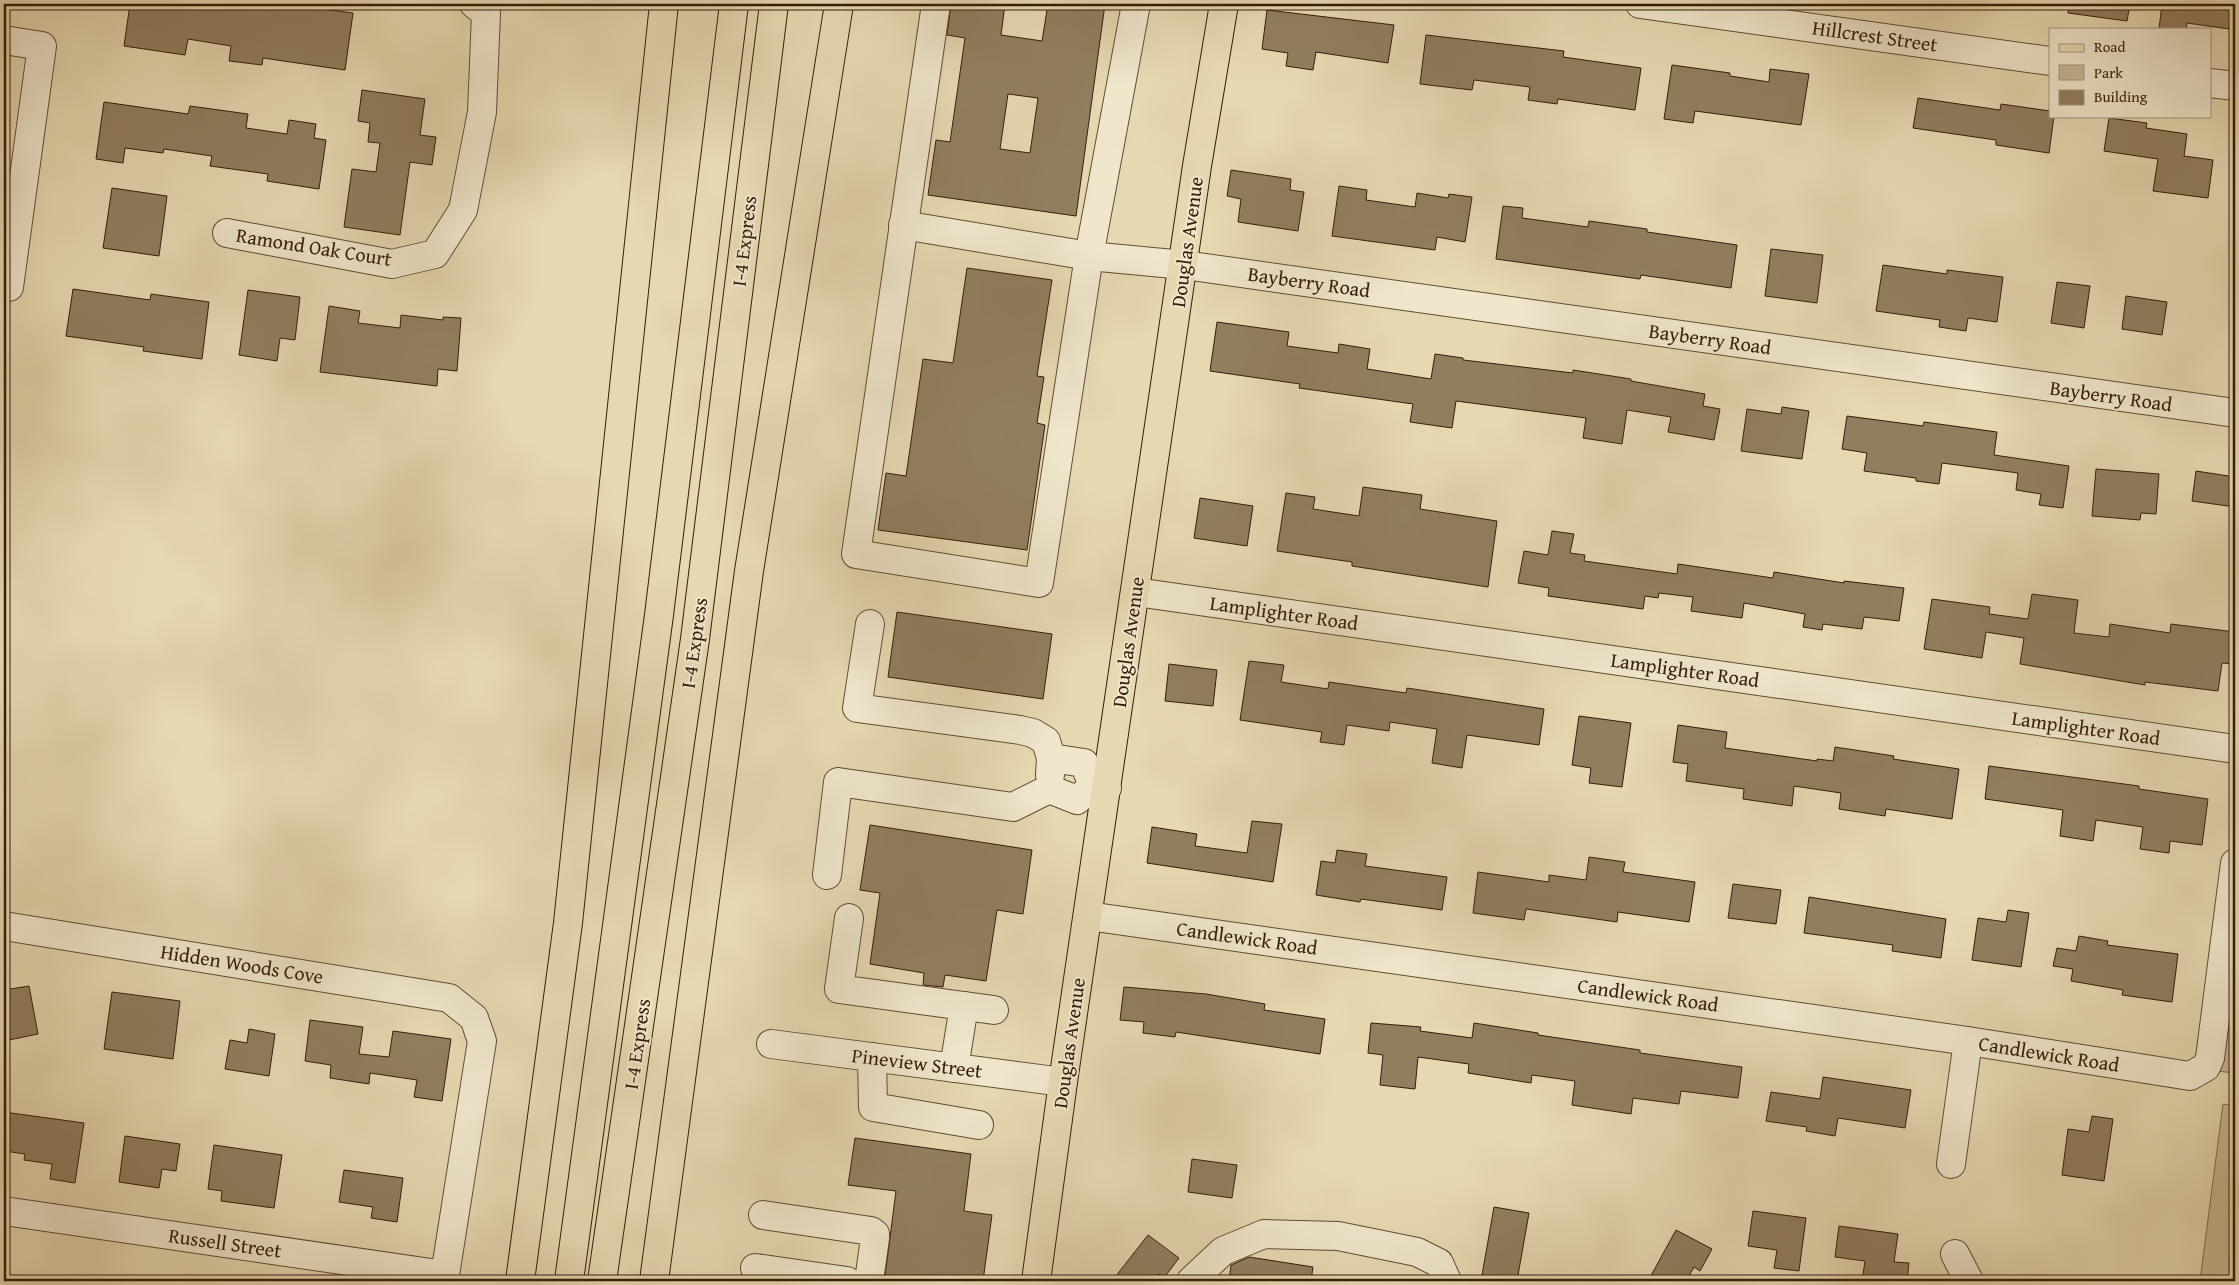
<svg xmlns="http://www.w3.org/2000/svg" width="2239" height="1285" viewBox="0 0 2239 1285" font-family="'Gentium Book Plus',serif">
  <style>
    .green { fill: #c8b894; stroke: #7e6a4e }
    .building { fill: #917e60; stroke: #351d09; fill-rule: evenodd }
    .lines { fill: none; stroke-linecap: round; stroke-linejoin: round }
    .minor-casing { stroke: #614c33; stroke-width: 30 }
    .major-casing { stroke: #351d09; stroke-width: 30 }
    .highway-casing { stroke: #351d09; stroke-width: 30 }
    .minor { stroke: #efe6cc; stroke-width: 28 }
    .major { stroke: #e6d8b1; stroke-width: 28 }
    .highway { stroke: #e6d8b1; stroke-width: 28 }
    .labels { text-anchor: middle; stroke-width: 4; stroke-linejoin: round; paint-order: stroke }
    .street-label { font-size: 20px; fill: #351d09; stroke: #efe6cc }
  </style>
  <rect width="100%" height="100%" fill="#e6d8b1"/>
  <filter id="stains"><feTurbulence type="fractalNoise" baseFrequency=".004" numOctaves="4"/><feColorMatrix values="0 0 0 0 .2 0 0 0 0 .09 0 0 0 0 .02 0 0 0 .5 -.17"/></filter>
  <radialGradient id="worn" r=".72"><stop offset=".6" stop-color="#630" stop-opacity="0"/><stop offset="1" stop-color="#630" stop-opacity=".3"/></radialGradient>
  <g class="green">
    <path d="M 2235,954 L 2235,1073 L 2217,1071 Z"/>
    <path d="M 2223,1104 L 2235,1106 L 2235,1281 L 2200,1281 Z"/>
  </g>
  <g class="building">
    <path d="M 130,4 L 287,4 L 353,13 L 345,70 L 263,58 L 262,65 L 229,61 L 231,46 L 188,39 L 185,55 L 124,46 Z"/>
    <path d="M 951,4 L 1005,4 L 1001,35 L 1042,41 L 1048,4 L 1105,4 L 1076,216 L 928,195 L 936,140 L 950,142 L 965,38 L 947,35 ZM 1008,94 L 1038,98 L 1030,153 L 1000,149 Z"/>
    <path d="M 2069,4 L 2130,4 L 2127,21 L 2068,13 Z"/>
    <path d="M 2162,4 L 2233,4 L 2229,29 L 2187,23 L 2186,29 L 2159,29 Z"/>
    <path d="M 1267,10 L 1394,25 L 1388,63 L 1316,52 L 1313,70 L 1286,66 L 1288,53 L 1262,49 Z"/>
    <path d="M 1426,35 L 1564,51 L 1563,57 L 1641,68 L 1635,110 L 1558,99 L 1557,104 L 1528,100 L 1530,87 L 1474,80 L 1472,90 L 1420,84 Z"/>
    <path d="M 1672,65 L 1730,73 L 1730,76 L 1769,82 L 1770,69 L 1809,74 L 1801,125 L 1695,111 L 1693,123 L 1664,119 Z"/>
    <path d="M 362,90 L 425,99 L 420,135 L 436,137 L 432,165 L 410,162 L 400,235 L 344,227 L 352,169 L 376,172 L 380,143 L 368,142 L 370,123 L 358,121 Z"/>
    <path d="M 1918,98 L 2000,110 L 2001,104 L 2050,111 L 2050,116 L 2054,116 L 2049,153 L 1996,145 L 1996,140 L 1913,128 Z"/>
    <path d="M 104,102 L 188,114 L 190,106 L 248,114 L 246,128 L 287,134 L 289,120 L 316,124 L 314,138 L 326,140 L 319,189 L 267,181 L 268,174 L 210,166 L 212,156 L 164,149 L 163,153 L 125,148 L 123,163 L 96,159 Z"/>
    <path d="M 2109,118 L 2147,123 L 2146,128 L 2187,134 L 2184,156 L 2213,160 L 2208,198 L 2153,191 L 2158,159 L 2104,151 Z"/>
    <path d="M 1231,170 L 1291,179 L 1290,190 L 1304,192 L 1298,231 L 1238,222 L 1241,199 L 1227,196 Z"/>
    <path d="M 1339,186 L 1367,190 L 1366,200 L 1415,207 L 1417,193 L 1448,198 L 1449,194 L 1472,197 L 1465,242 L 1437,237 L 1435,250 L 1332,236 Z"/>
    <path d="M 112,188 L 167,196 L 159,256 L 103,248 Z"/>
    <path d="M 1503,206 L 1523,208 L 1522,218 L 1588,227 L 1589,221 L 1647,229 L 1647,232 L 1737,245 L 1731,288 L 1641,275 L 1640,279 L 1496,259 Z"/>
    <path d="M 1771,249 L 1823,255 L 1817,303 L 1765,296 Z"/>
    <path d="M 1883,265 L 1947,274 L 1947,270 L 2003,277 L 1997,322 L 1968,318 L 1966,331 L 1939,327 L 1940,320 L 1876,311 Z"/>
    <path d="M 967,268 L 1052,280 L 1037,376 L 1044,377 L 1037,423 L 1045,425 L 1027,550 L 878,530 L 886,473 L 906,476 L 923,359 L 953,363 Z"/>
    <path d="M 2057,282 L 2090,286 L 2084,328 L 2051,323 Z"/>
    <path d="M 73,289 L 150,300 L 151,294 L 209,302 L 202,359 L 143,351 L 144,347 L 66,336 Z"/>
    <path d="M 248,290 L 300,297 L 295,340 L 280,338 L 277,361 L 239,355 Z"/>
    <path d="M 2126,296 L 2167,302 L 2162,335 L 2122,329 Z"/>
    <path d="M 329,306 L 360,311 L 358,323 L 400,328 L 401,315 L 443,320 L 443,317 L 461,318 L 457,371 L 438,369 L 437,386 L 320,372 Z"/>
    <path d="M 1217,322 L 1289,332 L 1287,346 L 1338,353 L 1339,344 L 1370,349 L 1367,369 L 1431,379 L 1435,354 L 1463,358 L 1463,360 L 1573,373 L 1573,370 L 1631,379 L 1631,381 L 1705,394 L 1703,406 L 1720,409 L 1714,440 L 1668,432 L 1671,417 L 1627,410 L 1622,444 L 1583,438 L 1586,418 L 1456,401 L 1452,428 L 1410,422 L 1413,404 L 1299,388 L 1300,384 L 1210,371 Z"/>
    <path d="M 1782,407 L 1809,411 L 1802,459 L 1741,451 L 1747,409 L 1781,414 Z"/>
    <path d="M 1847,416 L 1923,426 L 1924,422 L 1997,432 L 1994,455 L 2069,466 L 2063,508 L 2039,505 L 2041,494 L 2016,490 L 2018,473 L 1942,463 L 1939,484 L 1916,481 L 1916,478 L 1864,471 L 1867,453 L 1842,449 Z"/>
    <path d="M 2096,469 L 2159,474 L 2156,514 L 2141,513 L 2140,520 L 2092,516 Z"/>
    <path d="M 2196,471 L 2235,477 L 2235,507 L 2192,501 Z"/>
    <path d="M 1363,487 L 1422,495 L 1420,509 L 1497,521 L 1488,587 L 1352,566 L 1352,562 L 1277,551 L 1286,493 L 1315,497 L 1313,509 L 1359,516 Z"/>
    <path d="M 1200,498 L 1253,506 L 1247,546 L 1194,538 Z"/>
    <path d="M 1552,531 L 1574,534 L 1570,553 L 1585,555 L 1584,561 L 1677,574 L 1678,564 L 1773,578 L 1774,572 L 1844,583 L 1844,581 L 1904,588 L 1899,621 L 1864,617 L 1862,629 L 1823,624 L 1822,630 L 1803,627 L 1805,614 L 1744,603 L 1742,618 L 1691,611 L 1693,597 L 1659,593 L 1658,598 L 1645,596 L 1643,609 L 1548,596 L 1549,588 L 1518,583 L 1524,551 L 1548,555 Z"/>
    <path d="M 2032,594 L 2078,600 L 2074,633 L 2109,637 L 2110,624 L 2170,633 L 2171,624 L 2235,632 L 2235,664 L 2222,663 L 2218,691 L 2145,682 L 2145,685 L 2020,664 L 2024,638 L 1986,632 L 1982,658 L 1924,649 L 1932,599 L 1990,607 L 1989,614 L 2028,619 Z"/>
    <path d="M 897,612 L 1052,634 L 1043,699 L 888,677 Z"/>
    <path d="M 1249,661 L 1284,665 L 1281,682 L 1328,689 L 1329,682 L 1406,693 L 1407,688 L 1544,709 L 1539,745 L 1467,735 L 1462,768 L 1432,763 L 1437,729 L 1390,722 L 1389,731 L 1347,725 L 1344,745 L 1320,742 L 1322,732 L 1240,720 Z"/>
    <path d="M 1169,664 L 1217,670 L 1213,706 L 1165,701 Z"/>
    <path d="M 1579,716 L 1631,723 L 1622,787 L 1589,783 L 1591,768 L 1572,765 Z"/>
    <path d="M 1678,725 L 1727,732 L 1725,748 L 1817,761 L 1817,759 L 1833,761 L 1835,747 L 1894,756 L 1893,759 L 1959,769 L 1952,819 L 1886,809 L 1885,816 L 1839,809 L 1841,793 L 1794,786 L 1792,806 L 1743,799 L 1744,789 L 1686,781 L 1688,764 L 1673,762 Z"/>
    <path d="M 1989,766 L 2139,786 L 2139,789 L 2208,799 L 2202,845 L 2170,841 L 2169,853 L 2140,849 L 2143,827 L 2096,820 L 2093,841 L 2060,836 L 2063,810 L 1985,799 Z"/>
    <path d="M 1252,821 L 1282,824 L 1273,882 L 1147,863 L 1152,827 L 1197,834 L 1195,846 L 1247,853 Z"/>
    <path d="M 870,825 L 1032,850 L 1023,914 L 997,910 L 986,981 L 945,975 L 943,987 L 923,985 L 924,973 L 870,964 L 880,893 L 860,890 Z"/>
    <path d="M 1337,850 L 1367,854 L 1365,866 L 1447,877 L 1442,910 L 1361,899 L 1360,902 L 1316,895 L 1321,861 L 1335,863 Z"/>
    <path d="M 1589,857 L 1625,862 L 1623,872 L 1695,882 L 1689,922 L 1618,912 L 1617,922 L 1526,909 L 1524,920 L 1473,913 L 1478,872 L 1549,882 L 1549,875 L 1586,880 Z"/>
    <path d="M 1733,884 L 1781,890 L 1776,924 L 1728,918 Z"/>
    <path d="M 1809,897 L 1946,919 L 1941,958 L 1892,951 L 1893,945 L 1804,933 Z"/>
    <path d="M 2008,910 L 2029,913 L 2021,967 L 1972,960 L 1978,918 L 2006,922 Z"/>
    <path d="M 2079,936 L 2108,941 L 2107,945 L 2178,954 L 2172,1002 L 2122,995 L 2123,990 L 2071,981 L 2073,969 L 2053,966 L 2057,948 L 2076,951 Z"/>
    <path d="M 29,986 L 38,1034 L 4,1041 L 4,990 Z"/>
    <path d="M 1124,987 L 1206,994 L 1265,1004 L 1264,1010 L 1325,1019 L 1320,1054 L 1176,1032 L 1175,1037 L 1143,1033 L 1144,1022 L 1120,1020 Z"/>
    <path d="M 112,992 L 180,1001 L 173,1059 L 104,1049 Z"/>
    <path d="M 310,1020 L 363,1027 L 359,1054 L 389,1057 L 393,1031 L 451,1039 L 442,1101 L 414,1097 L 417,1080 L 370,1073 L 369,1084 L 330,1078 L 331,1065 L 305,1061 Z"/>
    <path d="M 1371,1023 L 1421,1027 L 1420,1031 L 1472,1038 L 1474,1023 L 1538,1033 L 1538,1035 L 1640,1050 L 1640,1053 L 1742,1067 L 1738,1098 L 1681,1091 L 1679,1104 L 1633,1098 L 1631,1114 L 1572,1105 L 1575,1081 L 1532,1075 L 1531,1083 L 1468,1073 L 1469,1064 L 1418,1057 L 1415,1089 L 1380,1085 L 1383,1055 L 1368,1053 Z"/>
    <path d="M 249,1029 L 275,1034 L 269,1076 L 225,1069 L 230,1040 L 247,1043 Z"/>
    <path d="M 1823,1077 L 1911,1090 L 1905,1128 L 1838,1118 L 1835,1136 L 1806,1131 L 1807,1127 L 1766,1121 L 1771,1092 L 1820,1099 Z"/>
    <path d="M 4,1112 L 84,1123 L 75,1183 L 50,1179 L 52,1164 L 24,1160 L 25,1154 L 4,1151 Z"/>
    <path d="M 2092,1116 L 2113,1119 L 2104,1181 L 2062,1175 L 2068,1129 L 2089,1132 Z"/>
    <path d="M 125,1136 L 180,1144 L 176,1171 L 162,1169 L 159,1188 L 119,1182 Z"/>
    <path d="M 855,1138 L 971,1154 L 964,1211 L 992,1215 L 983,1281 L 921,1281 L 885,1276 L 896,1191 L 848,1185 Z"/>
    <path d="M 214,1145 L 282,1155 L 274,1208 L 221,1201 L 222,1191 L 208,1189 Z"/>
    <path d="M 1192,1159 L 1237,1165 L 1232,1198 L 1188,1192 Z"/>
    <path d="M 344,1170 L 403,1178 L 397,1222 L 371,1218 L 373,1207 L 339,1202 Z"/>
    <path d="M 1494,1207 L 1529,1213 L 1517,1281 L 1481,1281 Z"/>
    <path d="M 1753,1211 L 1806,1218 L 1799,1271 L 1774,1268 L 1777,1250 L 1748,1246 Z"/>
    <path d="M 1839,1226 L 1898,1234 L 1894,1262 L 1909,1263 L 1907,1281 L 1862,1281 L 1865,1261 L 1835,1257 Z"/>
    <path d="M 1676,1230 L 1712,1249 L 1700,1271 L 1694,1267 L 1686,1281 L 1648,1281 Z"/>
    <path d="M 1148,1235 L 1179,1258 L 1164,1278 L 1159,1274 L 1153,1281 L 1112,1281 Z"/>
    <path d="M 1249,1257 L 1313,1267 L 1311,1281 L 1229,1281 L 1231,1265 Z"/>
  </g>
  <g class="lines">
    <defs>
      <g id="minor">
        <path d="M 936,4 L 856,554 L 1039,583 L 1089,256 L 1136,4"/>
        <path d="M 1640,4 L 2050,61"/>
        <path d="M 4,40 L 42,46 L 9,287 L 4,286"/>
        <path d="M 2210,83 L 2235,86"/>
        <path d="M 903,225 L 1089,256 L 1184,265 L 2235,413"/>
        <path d="M 227,233 L 392,264 L 435,254 L 463,210 L 482,112 L 486,13 L 474,4"/>
        <path d="M 1136,592 L 2235,749"/>
        <path d="M 870,624 L 857,708 L 1020,730 L 1033,733 L 1046,741 L 1051,758"/>
        <path d="M 1050,775 L 1051,758 L 1084,763 L 1093,786"/>
        <path d="M 827,875 L 838,782 L 1013,807 L 1049,789 L 1077,800 L 1093,786 L 1107,788"/>
        <path d="M 1088,916 L 1968,1041 L 2190,1076 L 2206,1067 L 2210,1058 L 2235,863"/>
        <path d="M 849,918 L 839,989 L 994,1010"/>
        <path d="M 4,926 L 449,998 L 474,1018 L 482,1041 L 445,1275 L 4,1211"/>
        <path d="M 771,1044 L 1063,1082"/>
        <path d="M 872,1057 L 873,1107 L 979,1125"/>
        <path d="M 954,1068 L 964,1006"/>
        <path d="M 1951,1164 L 1968,1041"/>
        <path d="M 763,1215 L 871,1231 L 875,1234 L 875,1238 L 869,1281"/>
        <path d="M 1955,1254 L 1969,1281"/>
        <path d="M 755,1268 L 847,1281"/>
        <path d="M 1191,1281 L 1223,1251 L 1264,1234 L 1338,1236 L 1417,1252 L 1439,1263 L 1447,1281"/>
      </g>
      <path id="major" d="M 1036,1281 L 1063,1082 L 1197,166 L 1224,4"/>
      <g id="highway">
        <path d="M 520,1281 L 568,923 L 664,4"/>
        <path d="M 569,1281 L 659,615 L 734,4"/>
        <path d="M 602,1281 L 695,639 L 774,4"/>
        <path d="M 654,1281 L 749,571 L 839,4"/>
      </g>
    </defs>
    <use href="#minor" class="minor-casing"/>
    <use href="#major" class="major-casing"/>
    <use href="#highway" class="highway-casing"/>
    <use href="#minor" class="minor"/>
    <use href="#major" class="major"/>
    <use href="#highway" class="highway"/>
  </g>
  <g class="labels">
    <g class="street-label">
      <text transform="translate(1875 36) rotate(8)" y="7">Hillcrest Street</text>
      <text transform="translate(744 241) rotate(-83)" y="7">I-4 Express</text>
      <text transform="translate(1187 242) rotate(-82)" y="7">Douglas Avenue</text>
      <text transform="translate(314 247) rotate(9)" y="7">Ramond Oak Court</text>
      <text transform="translate(1309 282) rotate(8)" y="7">Bayberry Road</text>
      <text transform="translate(1710 339) rotate(8)" y="7">Bayberry Road</text>
      <text transform="translate(2111 396) rotate(8)" y="7">Bayberry Road</text>
      <text transform="translate(1284 613) rotate(8)" y="7">Lamplighter Road</text>
      <text transform="translate(1128 642) rotate(-82)" y="7">Douglas Avenue</text>
      <text transform="translate(694 643) rotate(-82)" y="7">I-4 Express</text>
      <text transform="translate(1685 670) rotate(8)" y="7">Lamplighter Road</text>
      <text transform="translate(2086 728) rotate(8)" y="7">Lamplighter Road</text>
      <text transform="translate(1247 938) rotate(8)" y="7">Candlewick Road</text>
      <text transform="translate(242 964) rotate(9)" y="7">Hidden Woods Cove</text>
      <text transform="translate(1648 995) rotate(8)" y="7">Candlewick Road</text>
      <text transform="translate(1069 1043) rotate(-82)" y="7">Douglas Avenue</text>
      <text transform="translate(637 1044) rotate(-82)" y="7">I-4 Express</text>
      <text transform="translate(2049 1054) rotate(9)" y="7">Candlewick Road</text>
      <text transform="translate(917 1063) rotate(7)" y="7">Pineview Street</text>
      <text transform="translate(225 1243) rotate(8)" y="7">Russell Street</text>
    </g>
  </g>
  <rect width="2239" height="1285" fill="none" stroke="#e6d8b1" stroke-width="20"/>
  <rect x="5" y="5" width="2229" height="1275" fill="none" stroke="#351d09" stroke-width="2.5"/>
  <rect x="10" y="10" width="2219" height="1265" fill="none" stroke="#351d09"/>
  <rect x="2049" y="28" width="162" height="90" fill="#efe6cc" stroke="#a5967e"/>
  <rect x="2059" y="44" width="25" height="8" fill="#e6d8b1" stroke="#a5967e"/>
  <text x="2094" y="52" font-size="15" fill="#351d09">Road</text>
  <rect x="2059" y="65" width="25" height="15" fill="#c8b894" stroke="#a5967e"/>
  <text x="2094" y="78" font-size="15" fill="#351d09">Park</text>
  <rect x="2059" y="90" width="25" height="15" fill="#917e60" stroke="#a5967e"/>
  <text x="2094" y="102" font-size="15" fill="#351d09">Building</text>
  <rect width="100%" height="100%" filter="url(#stains)"/>
  <rect width="100%" height="100%" fill="url(#worn)"/>
</svg>
